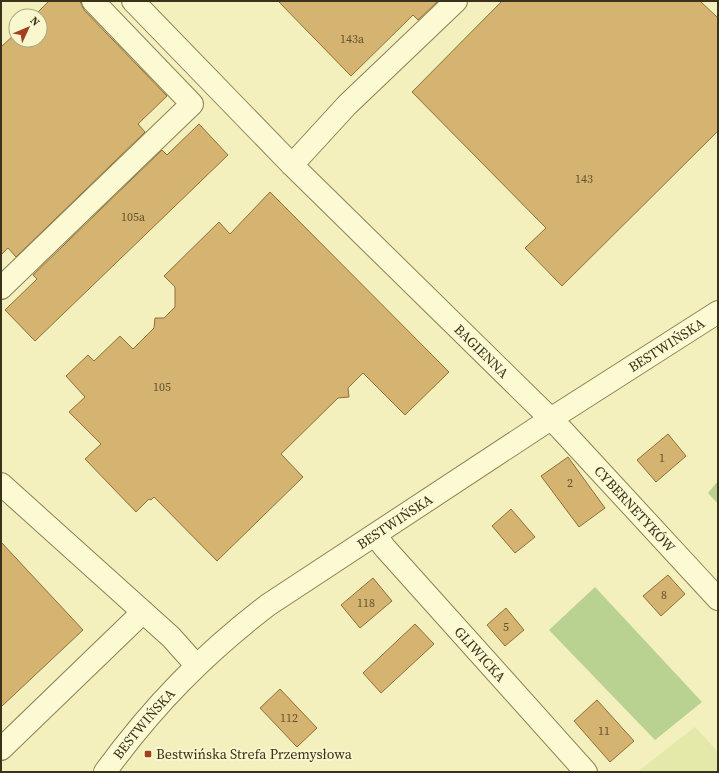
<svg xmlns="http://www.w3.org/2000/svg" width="719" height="773" viewBox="0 0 719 773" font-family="'Source Serif 4',serif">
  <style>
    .farmland { fill: #e4e9aa }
    .green { fill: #bad291 }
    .building { fill: #d5b370; stroke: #8f7038 }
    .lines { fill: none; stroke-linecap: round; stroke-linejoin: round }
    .minor-casing { stroke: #8d8055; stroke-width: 24 }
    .minor { stroke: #fcfad2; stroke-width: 22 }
    .poi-dot { fill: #a33e1e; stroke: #f9f7ce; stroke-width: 1.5 }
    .labels { text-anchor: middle; stroke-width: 3.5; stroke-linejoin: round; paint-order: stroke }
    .number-label { font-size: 12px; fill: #625230 }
    .street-label { font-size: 14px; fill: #3b321b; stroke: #f9f7ce }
    .poi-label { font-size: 14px; fill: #3b321b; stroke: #f9f7ce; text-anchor: start }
  </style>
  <rect width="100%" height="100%" fill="#f3f0be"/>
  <path class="farmland" d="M 695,727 L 718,752 L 718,772 L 637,772 Z"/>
  <g class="green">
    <path d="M 718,481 L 718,504 L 708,493 Z"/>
    <path d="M 595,587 L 702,702 L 655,740 L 549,630 Z"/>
  </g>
  <g class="building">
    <path d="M 49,1 L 80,1 L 84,10 L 167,96 L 138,124 L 145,132 L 16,257 L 8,248 L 1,255 L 1,47 L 16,33 L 16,40 L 40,40 L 40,16 L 34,16 Z"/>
    <path d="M 278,1 L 438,1 L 418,20 L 413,15 L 351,76 Z"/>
    <path d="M 502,1 L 700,1 L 718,18 L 718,131 L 562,286 L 525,248 L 546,228 L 412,92 Z"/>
    <path d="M 199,124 L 228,155 L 35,341 L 5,310 L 37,279 L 33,275 L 162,150 L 167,155 Z"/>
    <path d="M 270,192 L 449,372 L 405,415 L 363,373 L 348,388 L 349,397 L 338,398 L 281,454 L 303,477 L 217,561 L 154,497 L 151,500 L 149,499 L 136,512 L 85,459 L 101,444 L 69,412 L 85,397 L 66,376 L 88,355 L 94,361 L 120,336 L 133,349 L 154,328 L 155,318 L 164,318 L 175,307 L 175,287 L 164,276 L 219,222 L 230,234 Z"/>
    <path d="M 668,434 L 686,456 L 656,482 L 637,460 Z"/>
    <path d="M 568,457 L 605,508 L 579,527 L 541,476 Z"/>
    <path d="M 511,509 L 535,537 L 515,553 L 492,526 Z"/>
    <path d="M 1,542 L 83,630 L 1,707 Z"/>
    <path d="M 668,575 L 685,594 L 661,616 L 643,596 Z"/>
    <path d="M 373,578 L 392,601 L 360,628 L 341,605 Z"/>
    <path d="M 506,608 L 524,630 L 505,646 L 487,625 Z"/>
    <path d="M 415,624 L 434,644 L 381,693 L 363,673 Z"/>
    <path d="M 280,689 L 317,728 L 297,747 L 260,708 Z"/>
    <path d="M 597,700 L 634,741 L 610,762 L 574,721 Z"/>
  </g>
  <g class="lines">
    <defs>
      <g id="minor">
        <path id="s1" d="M 133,1 L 292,165 L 561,429 L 718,599"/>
        <path d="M 292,165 L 347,105 L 456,1"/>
        <path d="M 1,288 L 192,104 L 93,1"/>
        <path d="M 1,484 L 171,637 L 196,665"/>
        <path id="s2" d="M 375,535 L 385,548 L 586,772"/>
        <path d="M 1,749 L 143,612"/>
        <path id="s3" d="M 105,772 C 153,706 204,654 268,605 L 549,420 L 718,312"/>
      </g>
    </defs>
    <use href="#minor" class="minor-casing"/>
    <use href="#minor" class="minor"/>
  </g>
  <rect class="poi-dot" x="144" y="750" width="8" height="8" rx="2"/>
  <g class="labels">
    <g class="number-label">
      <text x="352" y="43">143a</text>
      <text x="584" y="183">143</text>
      <text x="133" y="221">105a</text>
      <text x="162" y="391">105</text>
      <text x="662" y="462">1</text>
      <text x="570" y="487">2</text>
      <text x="664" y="599">8</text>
      <text x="366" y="607">118</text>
      <text x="506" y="631">5</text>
      <text x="289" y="722">112</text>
      <text x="604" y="735">11</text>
    </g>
    <g class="street-label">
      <text dy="5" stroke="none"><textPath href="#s3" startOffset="710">BESTWIŃSKA</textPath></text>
      <text dy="5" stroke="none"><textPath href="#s1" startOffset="494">BAGIENNA</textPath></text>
      <text dy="5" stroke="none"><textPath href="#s1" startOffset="714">CYBERNETYKÓW</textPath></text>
      <text dy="5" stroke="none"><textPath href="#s3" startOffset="386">BESTWIŃSKA</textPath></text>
      <text dy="5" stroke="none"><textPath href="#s2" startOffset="159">GLIWICKA</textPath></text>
      <text dy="5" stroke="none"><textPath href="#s3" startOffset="62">BESTWIŃSKA</textPath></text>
    </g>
    <g class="poi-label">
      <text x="156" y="759">Bestwińska Strefa Przemysłowa</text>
    </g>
  </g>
  <rect width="719" height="773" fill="none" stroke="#3b321b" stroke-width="4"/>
  <g transform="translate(28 28) rotate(46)"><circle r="19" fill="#f9f7ce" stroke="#ada886"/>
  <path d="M0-3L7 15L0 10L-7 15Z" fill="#a33e1e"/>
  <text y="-6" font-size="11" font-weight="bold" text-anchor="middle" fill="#3b321b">N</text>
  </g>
</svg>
